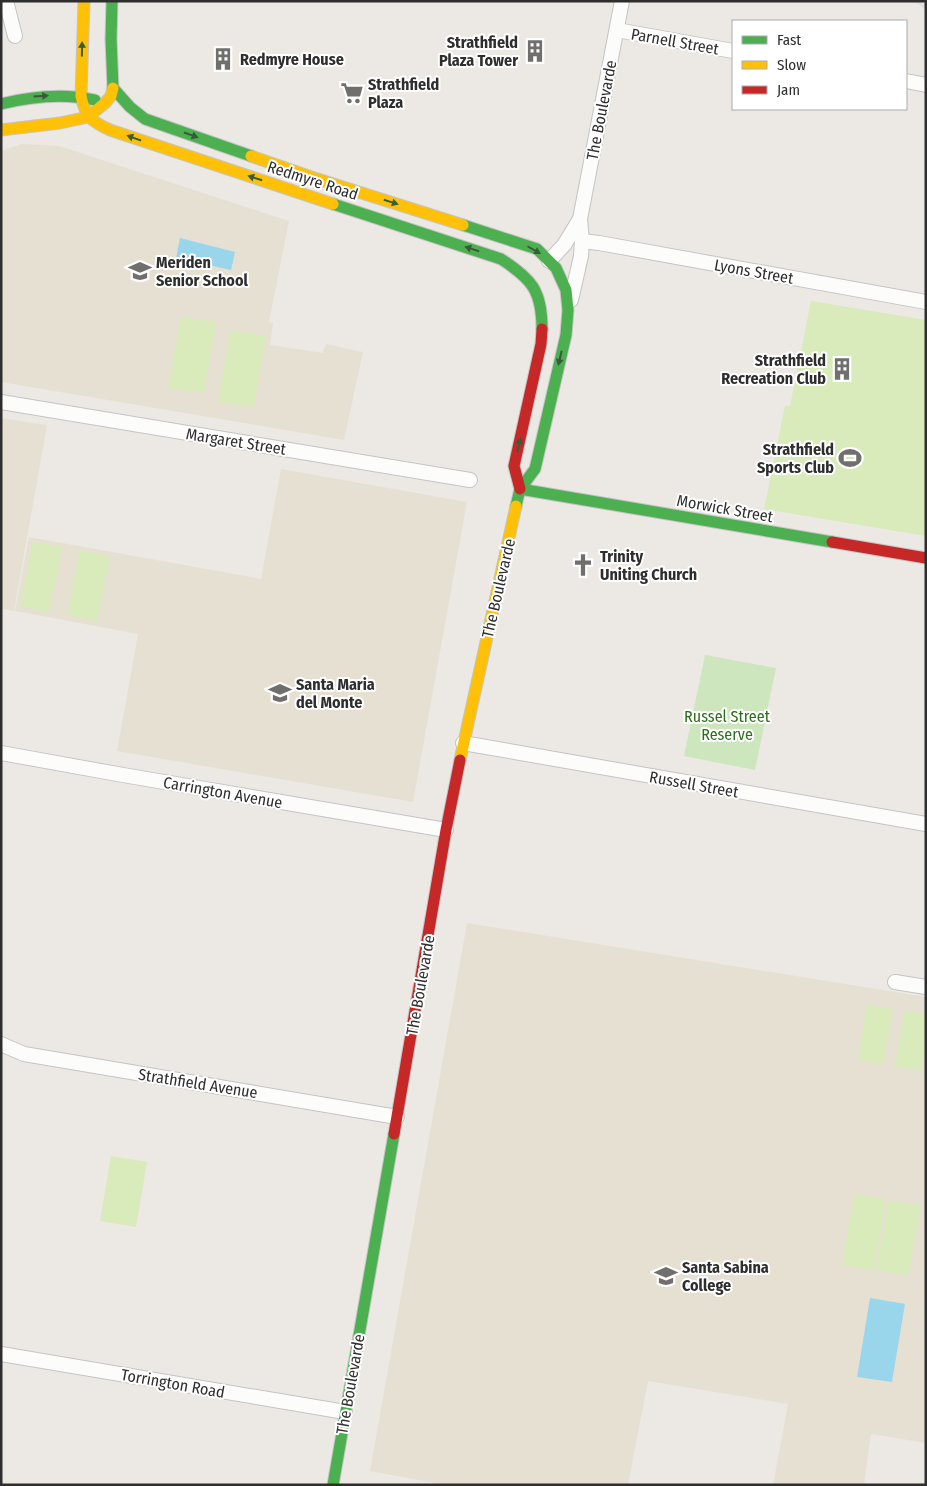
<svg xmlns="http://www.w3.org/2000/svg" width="927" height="1486" viewBox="0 0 927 1486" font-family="'Fira Sans Condensed',sans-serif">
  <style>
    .education { fill: #e6e0d3 }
    .park { fill: #cee6be }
    .pitch { fill: #d9eabb }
    .water { fill: #99d6ec }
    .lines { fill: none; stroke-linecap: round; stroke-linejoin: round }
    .street-casing { stroke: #c5c4c5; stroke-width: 16 }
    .fast-casing { stroke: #c5c4c5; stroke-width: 13 }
    .slow-casing { stroke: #c5c4c5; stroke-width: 13 }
    .jam-casing { stroke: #c5c4c5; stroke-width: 13 }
    .street { stroke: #fcfcfb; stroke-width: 14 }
    .fast { stroke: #4caf50; stroke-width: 11 }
    .slow { stroke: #ffc107; stroke-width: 11 }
    .jam { stroke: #c62828; stroke-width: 11 }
    .rail { stroke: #dfdfe1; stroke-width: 4 }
    .oneway { fill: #385b3a }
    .labels { text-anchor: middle; stroke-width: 4; stroke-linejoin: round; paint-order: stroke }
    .street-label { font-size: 16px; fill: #2e2e2e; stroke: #fff }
    .poi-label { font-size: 16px; font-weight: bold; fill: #2e2e2e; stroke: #fff; text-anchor: start }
    .park-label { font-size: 16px; fill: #2c6e1b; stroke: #fff }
  </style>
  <rect width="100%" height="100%" fill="#ece8e4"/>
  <g class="education">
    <path d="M 21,144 L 59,146 L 289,221 L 269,322 L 273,323 L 270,345 L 323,353 L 326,344 L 363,352 L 344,440 L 1,382 L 1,151 Z"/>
    <path d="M 1,418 L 47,425 L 14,611 L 1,608 Z"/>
    <path d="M 281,469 L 467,502 L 413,802 L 117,751 L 138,634 L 15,611 L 29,537 L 261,579 Z"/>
    <path d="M 467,923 L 926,997 L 926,1443 L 871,1434 L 864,1485 L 773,1485 L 788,1404 L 648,1381 L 628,1485 L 446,1485 L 370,1471 Z"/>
  </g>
  <path class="park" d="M 705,655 L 776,668 L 755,770 L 684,756 Z"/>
  <g class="pitch">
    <path d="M 811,301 L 926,320 L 926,536 L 764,509 L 785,406 L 790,406 Z"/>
    <path d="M 181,317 L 216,322 L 204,393 L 168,388 Z"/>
    <path d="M 230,331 L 266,336 L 254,407 L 218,402 Z"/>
    <path d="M 33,542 L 62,547 L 49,612 L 20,606 Z"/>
    <path d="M 80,550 L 110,556 L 97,621 L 67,615 Z"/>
    <path d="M 867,1005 L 893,1009 L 883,1064 L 858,1059 Z"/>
    <path d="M 905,1011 L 926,1014 L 926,1041 L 921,1071 L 895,1066 Z"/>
    <path d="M 111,1156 L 147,1162 L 136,1227 L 100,1221 Z"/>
    <path d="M 854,1194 L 886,1199 L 874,1270 L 842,1265 Z"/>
    <path d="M 889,1200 L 921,1206 L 908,1276 L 876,1270 Z"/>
  </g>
  <g class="water">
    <path d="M 180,238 L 235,252 L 231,270 L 176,258 Z"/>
    <path d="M 870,1298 L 905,1304 L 892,1382 L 857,1377 Z"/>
  </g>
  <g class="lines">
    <defs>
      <g id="street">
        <path d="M 6,1 L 15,36"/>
        <path d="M 617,30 L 733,51"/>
        <path d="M 906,81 L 926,85"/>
        <path d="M 582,241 L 599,243 L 926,302"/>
        <path d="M 549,261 L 564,245 L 580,219"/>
        <path d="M 571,300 L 581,256 L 582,241 L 580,219 L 622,1"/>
        <path d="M 1,402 L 470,480"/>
        <path d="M 463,743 L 926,824"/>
        <path d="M 1,753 L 123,775 L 446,830"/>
        <path d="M 895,982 L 926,987"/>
        <path d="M 1,1044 L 24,1054 L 397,1117"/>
        <path d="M 1,1354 L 345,1412"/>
      </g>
      <g id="fast">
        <path d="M 112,1 L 111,39 L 113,88 L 130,107 L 145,119 L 251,156"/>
        <path d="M 1,104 C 33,96 63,93 95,100"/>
        <path d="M 333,204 L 501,259 C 532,279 542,291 542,329"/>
        <path d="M 463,225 L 537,249 L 556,268 L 566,290 L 568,310 L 566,335 L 535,469 L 520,489 L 516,506"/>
        <path d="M 520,489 L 832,542"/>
        <path d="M 333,1485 L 394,1134"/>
      </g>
      <g id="slow">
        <path d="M 84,1 L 81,96 C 85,116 92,122 110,130 L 333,204"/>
        <path d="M 1,130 L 60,123 L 88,117 L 105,103 L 111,96 L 113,88"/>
        <path d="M 251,156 L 311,177 L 463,225"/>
        <path d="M 460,760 L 516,506"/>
      </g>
      <g id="jam">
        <path d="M 520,489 L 514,466 L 541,344 L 542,329"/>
        <path d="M 832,542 L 926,558"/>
        <path d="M 394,1134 L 446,830 L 460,760"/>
      </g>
    </defs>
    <use href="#street" class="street-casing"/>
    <use href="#fast" class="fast-casing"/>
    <use href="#slow" class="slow-casing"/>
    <use href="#jam" class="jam-casing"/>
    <use href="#street" class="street"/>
    <use href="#fast" class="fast"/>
    <use href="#slow" class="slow"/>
    <use href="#jam" class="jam"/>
    <path class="rail" d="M 917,1 L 926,8"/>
  </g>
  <defs><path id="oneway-solid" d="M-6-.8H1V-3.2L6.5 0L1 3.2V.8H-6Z" transform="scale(1.25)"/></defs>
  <g class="oneway">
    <use href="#oneway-solid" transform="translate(82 49) rotate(-89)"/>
    <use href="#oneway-solid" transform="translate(41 96) rotate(-4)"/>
    <use href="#oneway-solid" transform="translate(191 135) rotate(19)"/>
    <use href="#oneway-solid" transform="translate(134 138) rotate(-161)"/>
    <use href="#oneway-solid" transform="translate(255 178) rotate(-162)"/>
    <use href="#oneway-solid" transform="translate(391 202) rotate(17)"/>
    <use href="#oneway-solid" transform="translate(472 249) rotate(-162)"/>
    <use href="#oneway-solid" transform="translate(534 250) rotate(30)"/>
    <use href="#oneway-solid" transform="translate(560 358) rotate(103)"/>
    <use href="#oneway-solid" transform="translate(519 445) rotate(-77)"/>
  </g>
  <defs>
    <symbol id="building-bare" viewBox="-9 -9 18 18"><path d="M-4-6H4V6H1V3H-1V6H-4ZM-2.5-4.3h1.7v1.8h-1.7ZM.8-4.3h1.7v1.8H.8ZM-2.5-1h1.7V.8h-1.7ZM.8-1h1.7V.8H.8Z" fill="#706f6e" stroke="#fff" stroke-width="2.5" paint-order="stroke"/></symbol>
    <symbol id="supermarket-bare" viewBox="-9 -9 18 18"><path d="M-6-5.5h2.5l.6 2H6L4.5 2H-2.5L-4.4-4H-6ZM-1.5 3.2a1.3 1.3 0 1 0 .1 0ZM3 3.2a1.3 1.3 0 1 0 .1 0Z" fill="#706f6e" stroke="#fff" stroke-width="2.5" paint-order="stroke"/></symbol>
    <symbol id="school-bare" viewBox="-9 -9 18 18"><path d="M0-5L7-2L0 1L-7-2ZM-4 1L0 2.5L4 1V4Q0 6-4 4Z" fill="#706f6e" stroke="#fff" stroke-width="2.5" paint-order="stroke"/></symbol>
    <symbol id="stadium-bare" viewBox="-9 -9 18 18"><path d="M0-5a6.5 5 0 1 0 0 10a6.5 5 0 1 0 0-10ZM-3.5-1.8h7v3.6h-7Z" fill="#706f6e" stroke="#fff" stroke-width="2.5" paint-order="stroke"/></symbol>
    <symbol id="church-bare" viewBox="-9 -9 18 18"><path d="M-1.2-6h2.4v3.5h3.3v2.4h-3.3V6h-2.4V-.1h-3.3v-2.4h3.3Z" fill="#706f6e" stroke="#fff" stroke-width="2.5" paint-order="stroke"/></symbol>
  </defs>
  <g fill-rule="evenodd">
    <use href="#building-bare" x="519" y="35" width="32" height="32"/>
    <use href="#building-bare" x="207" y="43" width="32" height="32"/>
    <use href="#supermarket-bare" x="336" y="77" width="32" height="32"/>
    <use href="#school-bare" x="124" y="255" width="32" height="32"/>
    <use href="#building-bare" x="826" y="353" width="32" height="32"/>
    <use href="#stadium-bare" x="834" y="442" width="32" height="32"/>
    <use href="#church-bare" x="567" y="549" width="32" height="32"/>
    <use href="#school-bare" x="264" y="677" width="32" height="32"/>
    <use href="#school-bare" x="650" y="1260" width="32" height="32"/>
  </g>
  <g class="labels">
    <g class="street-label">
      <text transform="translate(675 41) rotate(10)" y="6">Parnell Street</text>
      <text transform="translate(601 110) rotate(-79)" y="6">The Boulevarde</text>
      <text transform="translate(313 180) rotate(18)" y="6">Redmyre Road</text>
      <text transform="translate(754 271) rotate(10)" y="6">Lyons Street</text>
      <text transform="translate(236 441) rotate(9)" y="6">Margaret Street</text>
      <text transform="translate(725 508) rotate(10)" y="6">Morwick Street</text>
      <text transform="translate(498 588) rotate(-77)" y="6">The Boulevarde</text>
      <text transform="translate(694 784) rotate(10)" y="6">Russell Street</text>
      <text transform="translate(223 792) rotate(10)" y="6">Carrington Avenue</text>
      <text transform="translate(420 985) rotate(-80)" y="6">The Boulevarde</text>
      <text transform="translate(198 1083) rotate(9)" y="6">Strathfield Avenue</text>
      <text transform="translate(173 1383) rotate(10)" y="6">Torrington Road</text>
      <text transform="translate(350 1384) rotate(-80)" y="6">The Boulevarde</text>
    </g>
    <g class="poi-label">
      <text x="518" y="48" text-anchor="end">Strathfield<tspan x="518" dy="18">Plaza Tower</tspan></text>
      <text x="240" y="65">Redmyre House</text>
      <text x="368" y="90">Strathfield<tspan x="368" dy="18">Plaza</tspan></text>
      <text x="156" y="268">Meriden<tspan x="156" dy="18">Senior School</tspan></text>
      <text x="826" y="366" text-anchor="end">Strathfield<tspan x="826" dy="18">Recreation Club</tspan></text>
      <text x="834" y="455" text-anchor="end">Strathfield<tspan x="834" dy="18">Sports Club</tspan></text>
      <text x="600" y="562">Trinity<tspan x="600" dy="18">Uniting Church</tspan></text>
      <text x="296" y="690">Santa Maria<tspan x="296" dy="18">del Monte</tspan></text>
      <text x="682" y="1273">Santa Sabina<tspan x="682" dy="18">College</tspan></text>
    </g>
    <g class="park-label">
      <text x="727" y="722">Russel Street<tspan x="727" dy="18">Reserve</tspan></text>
    </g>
  </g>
  <rect width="927" height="1486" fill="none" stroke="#2e2e2e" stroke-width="5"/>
  <rect x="732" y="20" width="175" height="90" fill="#ffffff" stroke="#ababab"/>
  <rect x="742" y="36" width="25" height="8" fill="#4caf50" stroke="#ababab"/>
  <text x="777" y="45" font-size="15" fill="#2e2e2e">Fast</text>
  <rect x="742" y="61" width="25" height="8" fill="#ffc107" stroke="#ababab"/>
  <text x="777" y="70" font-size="15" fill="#2e2e2e">Slow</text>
  <rect x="742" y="86" width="25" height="8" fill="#c62828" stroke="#ababab"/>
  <text x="777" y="95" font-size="15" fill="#2e2e2e">Jam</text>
</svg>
